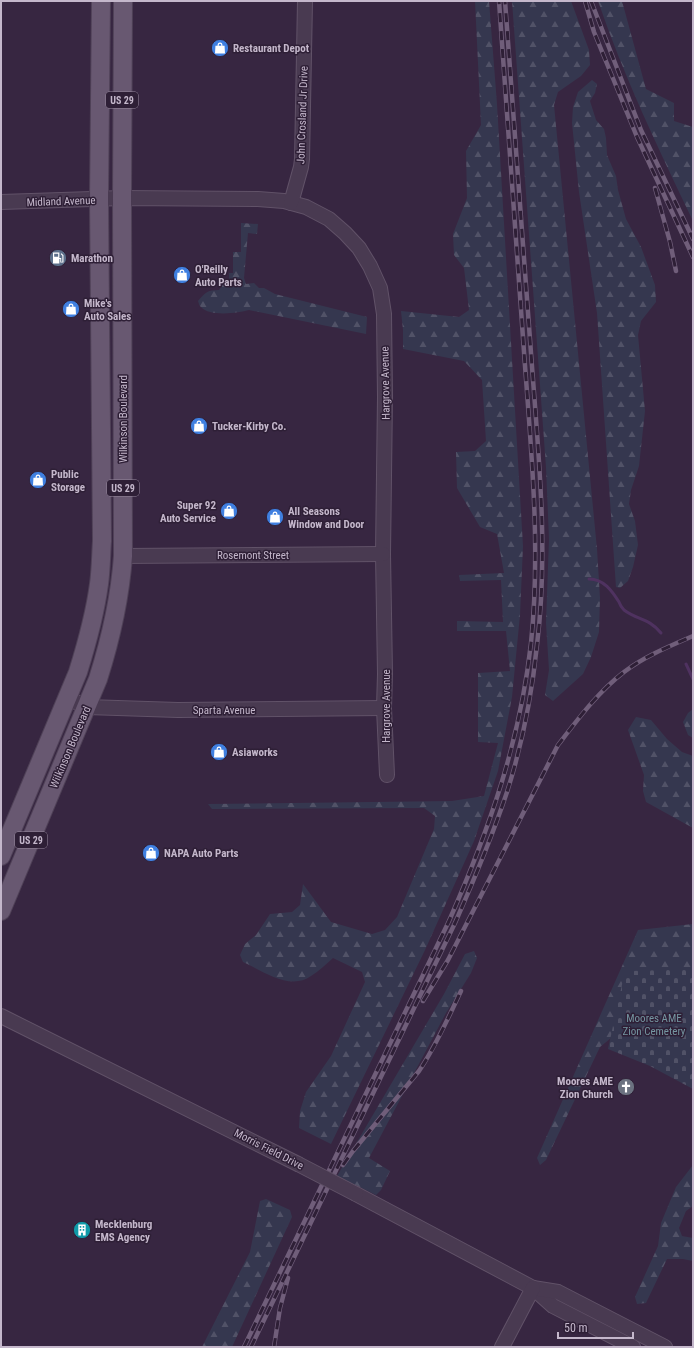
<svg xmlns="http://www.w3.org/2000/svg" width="694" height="1348" viewBox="0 0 694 1348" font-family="'Roboto Condensed',sans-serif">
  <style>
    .forest { fill: url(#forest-firs) }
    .cemetery { fill: url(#cemetery-stones) }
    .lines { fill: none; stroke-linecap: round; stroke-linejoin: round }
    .stream { stroke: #4f3260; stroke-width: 3 }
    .minor-casing { stroke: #615268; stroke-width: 16 }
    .major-casing { stroke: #4f4157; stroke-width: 20 }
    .minor { stroke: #493a51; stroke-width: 14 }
    .major { stroke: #685871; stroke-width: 18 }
    .rail-casing { stroke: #705e7a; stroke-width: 4.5 }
    .rail { stroke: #2e1f36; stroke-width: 3; stroke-dasharray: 9; stroke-linecap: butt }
    .minor-bridge-casing { stroke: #615268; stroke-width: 16; stroke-linecap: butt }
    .minor-bridge { stroke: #493a51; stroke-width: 14 }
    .labels { text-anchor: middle; stroke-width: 3; stroke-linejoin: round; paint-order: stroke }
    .shield { fill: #2e1f36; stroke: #97899e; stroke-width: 1 }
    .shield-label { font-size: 10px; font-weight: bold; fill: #c4b7cb }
    .poi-label { font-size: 11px; font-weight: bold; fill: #c4b7cb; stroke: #2e1f36; text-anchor: start }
    .street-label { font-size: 11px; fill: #c4b7cb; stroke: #2e1f36 }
    .park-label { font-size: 11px; fill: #7596a1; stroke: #2e1f36 }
  </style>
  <defs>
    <pattern id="forest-firs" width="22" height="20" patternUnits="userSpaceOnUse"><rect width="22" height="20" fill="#35374f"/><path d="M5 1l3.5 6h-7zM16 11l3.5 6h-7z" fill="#515267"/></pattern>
    <pattern id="cemetery-stones" width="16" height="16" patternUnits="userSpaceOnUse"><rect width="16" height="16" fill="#35374f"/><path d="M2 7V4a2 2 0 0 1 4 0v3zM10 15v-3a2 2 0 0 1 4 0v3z" fill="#515267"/></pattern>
  </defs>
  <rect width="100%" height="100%" fill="#372641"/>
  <g class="forest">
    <path d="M 475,1 L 489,1 L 497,104 L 523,546 L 520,615 L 512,697 L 498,771 L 474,841 L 425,950 L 331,1144 L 299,1128 L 300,1111 L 306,1092 L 331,1056 L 365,982 L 362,972 L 333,958 C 326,964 319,971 311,976 C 290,991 263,971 243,962 L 240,955 L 245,944 L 256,935 L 270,914 L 292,912 L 300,905 L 303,884 L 331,922 L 372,934 L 385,930 L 397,917 L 434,829 L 435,816 L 424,808 L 212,809 L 208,804 L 452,801 L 484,796 L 498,743 L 478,742 L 478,673 L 510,671 L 506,631 L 457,631 L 457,621 L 503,622 L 501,580 L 460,581 L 459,575 L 504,573 L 497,534 L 480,527 L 457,488 L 456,452 L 475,451 L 486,441 L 482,380 L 464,361 L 403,349 L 403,330 L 401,311 L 459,317 L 469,310 L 464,268 L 454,255 L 453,234 L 467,198 L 466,151 L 481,125 Z"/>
    <path d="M 512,1 L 571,1 L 589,50 L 590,65 L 581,76 L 558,92 L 554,105 L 597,549 L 600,598 L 599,632 L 591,657 L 583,674 L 553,701 L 545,695 L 549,670 L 546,623 L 549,539 L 546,467 Z"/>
    <path d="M 598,1 L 622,1 L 646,89 L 674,103 L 674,121 L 693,127 L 693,221 C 658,148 624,77 598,1 Z"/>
    <path d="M 592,80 L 597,84 L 595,93 L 590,101 L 596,120 L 604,129 L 606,138 L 607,155 L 616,176 L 618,190 L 626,219 L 641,247 L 655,285 L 656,302 L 641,321 L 638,335 L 645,411 L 639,466 L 631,490 L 629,504 L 635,521 L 638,545 L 633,567 L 628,581 L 620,588 L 616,587 L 597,313 L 579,192 L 572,123 L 573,107 L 578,92 Z"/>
    <path d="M 241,223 L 258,224 L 257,234 L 248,233 L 244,278 L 246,284 L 254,283 L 259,288 L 264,288 L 275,294 L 367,317 L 366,334 L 249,310 C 238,313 210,317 201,307 C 199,306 199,303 198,301 C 205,293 207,290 219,290 L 224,283 L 229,283 L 229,273 L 233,273 L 233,252 L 241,252 Z"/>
    <path d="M 693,709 L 693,738 L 688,735 L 683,722 L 688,713 Z"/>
    <path d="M 636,717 L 651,720 L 667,739 L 682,752 L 693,756 L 693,828 L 646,802 L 643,791 L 644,775 L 628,730 Z"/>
    <path d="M 693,924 L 693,990 L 622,1029 L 600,1047 L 546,1160 L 540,1165 L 537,1158 L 638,930 Z"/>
    <path d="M 474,951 L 477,958 L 471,973 L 446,1013 L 369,1158 L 390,1171 L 381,1190 L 376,1195 L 337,1176 L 444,994 L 465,954 Z"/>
    <path d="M 693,1165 L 693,1206 L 686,1211 L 679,1228 L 682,1236 L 693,1238 L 693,1261 L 683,1259 L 667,1259 L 646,1303 L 637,1304 L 635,1297 L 658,1246 L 661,1223 L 676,1187 Z"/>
    <path d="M 266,1199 L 290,1210 L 292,1217 L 232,1347 L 202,1347 L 250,1252 L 260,1201 Z"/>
  </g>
  <path class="cemetery" d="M 693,969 L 693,1089 L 650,1066 L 608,1049 L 623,980 L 631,971 Z"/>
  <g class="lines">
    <g class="stream">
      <path d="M 589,579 C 604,579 612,591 619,602 C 620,605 622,608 624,610 C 637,620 649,618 661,633"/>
      <path d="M 686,664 L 693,679"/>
    </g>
    <defs>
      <g id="minor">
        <path d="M 1,202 L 122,198 L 258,199 L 284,201 L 306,207 L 329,219 L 345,233 L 359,248 L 370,266 L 380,288 L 384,314 L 385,397 L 383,554 L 385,674 L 384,708 L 387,775"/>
        <path d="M 291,203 L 301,167 L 302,159 L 305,1"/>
        <path d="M 123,556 L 383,554"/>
        <path d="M 67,698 L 87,707 L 178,710 L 384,708"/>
        <path d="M 1,1016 L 298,1164"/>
        <path d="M 356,1194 L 533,1288 L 553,1306 L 633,1347"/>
        <path d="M 533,1288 L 558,1292 L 665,1347"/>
        <path d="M 502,1347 L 533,1288"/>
      </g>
      <g id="major">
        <path d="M 1,856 L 78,672 C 87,643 95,614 99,584 C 101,570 101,555 102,541 L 99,199 L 101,1"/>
        <path d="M 1,911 L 98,679 C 111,638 120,598 123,556 L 122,198 L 123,1"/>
      </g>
    </defs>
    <use href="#minor" class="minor-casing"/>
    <use href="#major" class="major-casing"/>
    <use href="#minor" class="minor"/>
    <use href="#major" class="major"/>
    <defs>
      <g id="rail">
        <path d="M 585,1 L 594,32 L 637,137 L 693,257"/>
        <path d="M 591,1 L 641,130 L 693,239"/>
        <path d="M 655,188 L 670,242 L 676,271"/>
        <path d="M 423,1001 L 448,960 L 558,745 C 578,719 598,692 624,672 C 645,656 670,646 693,636"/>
        <path d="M 343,1165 L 353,1151 L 419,1071 C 436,1046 448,1018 461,991"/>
        <path d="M 244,1347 L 449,921 C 489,830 520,742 531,643 C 541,546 531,449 524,352 C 516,235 507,118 499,1"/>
        <path d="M 251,1347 L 455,923 C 474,880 492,837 507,792 C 522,745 532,694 537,645 C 549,548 538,450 531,353 C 522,236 514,118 505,1"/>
        <path d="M 274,1347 L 280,1308 L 288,1278"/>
      </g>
    </defs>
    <use href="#rail" class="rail-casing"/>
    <use href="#rail" class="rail"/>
    <defs>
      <path id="minor-bridge" d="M 298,1164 L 356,1194"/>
    </defs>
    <use href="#minor-bridge" class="minor-bridge-casing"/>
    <use href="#minor-bridge" class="minor-bridge"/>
  </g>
  <defs>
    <symbol id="shop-disc" viewBox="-11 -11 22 22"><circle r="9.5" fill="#3f7fe0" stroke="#2e1f36"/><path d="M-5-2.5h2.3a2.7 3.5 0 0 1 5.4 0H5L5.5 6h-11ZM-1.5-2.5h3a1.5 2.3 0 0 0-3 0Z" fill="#fff"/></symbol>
    <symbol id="fuel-disc" viewBox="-11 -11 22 22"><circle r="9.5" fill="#5c6f8a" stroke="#2e1f36"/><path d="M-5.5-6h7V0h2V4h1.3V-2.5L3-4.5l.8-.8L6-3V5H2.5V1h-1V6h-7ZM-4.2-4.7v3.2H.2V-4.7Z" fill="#fff"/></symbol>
    <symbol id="church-disc" viewBox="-11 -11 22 22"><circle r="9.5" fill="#6b7280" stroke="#2e1f36"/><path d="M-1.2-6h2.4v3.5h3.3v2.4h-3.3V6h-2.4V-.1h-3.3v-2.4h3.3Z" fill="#fff"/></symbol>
    <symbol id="building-disc" viewBox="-11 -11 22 22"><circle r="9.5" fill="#0f9aa8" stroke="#2e1f36"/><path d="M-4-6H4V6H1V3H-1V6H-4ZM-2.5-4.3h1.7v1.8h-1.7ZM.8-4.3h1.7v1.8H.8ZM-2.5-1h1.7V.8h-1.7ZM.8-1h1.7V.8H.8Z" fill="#fff"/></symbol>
  </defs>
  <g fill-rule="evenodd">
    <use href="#shop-disc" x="210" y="38" width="20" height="20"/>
    <use href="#fuel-disc" x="48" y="248" width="20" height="20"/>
    <use href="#shop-disc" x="172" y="265" width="20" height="20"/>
    <use href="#shop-disc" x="61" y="299" width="20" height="20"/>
    <use href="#shop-disc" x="189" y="416" width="20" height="20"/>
    <use href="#shop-disc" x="28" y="470" width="20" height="20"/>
    <use href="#shop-disc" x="219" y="501" width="20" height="20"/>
    <use href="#shop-disc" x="265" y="507" width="20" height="20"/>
    <use href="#shop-disc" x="209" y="742" width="20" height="20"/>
    <use href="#shop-disc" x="141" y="843" width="20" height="20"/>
    <use href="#church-disc" x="616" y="1077" width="20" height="20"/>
    <use href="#building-disc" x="72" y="1220" width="20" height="20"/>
  </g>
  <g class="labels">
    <g class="shield">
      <rect x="106" y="92" width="32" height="16" rx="3"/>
      <rect x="107" y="480" width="32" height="16" rx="3"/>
      <rect x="15" y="832" width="32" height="16" rx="3"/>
    </g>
    <g class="shield-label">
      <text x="122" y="104">US 29</text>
      <text x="123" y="492">US 29</text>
      <text x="31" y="844">US 29</text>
    </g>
    <g class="poi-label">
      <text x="233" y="52">Restaurant Depot</text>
      <text x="71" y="262">Marathon</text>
      <text x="195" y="273">O'Reilly<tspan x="195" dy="13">Auto Parts</tspan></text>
      <text x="84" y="307">Mike's<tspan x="84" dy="13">Auto Sales</tspan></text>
      <text x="212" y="430">Tucker-Kirby Co.</text>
      <text x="51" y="478">Public<tspan x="51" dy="13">Storage</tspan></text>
      <text x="216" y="509" text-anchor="end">Super 92<tspan x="216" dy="13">Auto Service</tspan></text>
      <text x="288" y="515">All Seasons<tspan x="288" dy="13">Window and Door</tspan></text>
      <text x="232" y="756">Asiaworks</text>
      <text x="164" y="857">NAPA Auto Parts</text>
      <text x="613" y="1085" text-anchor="end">Moores AME<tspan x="613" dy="13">Zion Church</tspan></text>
      <text x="95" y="1228">Mecklenburg<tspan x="95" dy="13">EMS Agency</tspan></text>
    </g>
    <g class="street-label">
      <text transform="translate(302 115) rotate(-88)" y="4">John Crosland Jr Drive</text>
      <text transform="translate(61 201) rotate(-2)" y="4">Midland Avenue</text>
      <text transform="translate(385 383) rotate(-91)" y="4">Hargrove Avenue</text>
      <text transform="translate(123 419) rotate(-90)" y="4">Wilkinson Boulevard</text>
      <text x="253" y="559">Rosemont Street</text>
      <text transform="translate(386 706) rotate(-90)" y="4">Hargrove Avenue</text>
      <text x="224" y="714">Sparta Avenue</text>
      <text transform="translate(70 747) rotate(-67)" y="4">Wilkinson Boulevard</text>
      <text transform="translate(269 1149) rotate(27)" y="4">Morris Field Drive</text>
    </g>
    <g class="park-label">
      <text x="654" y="1022">Moores AME<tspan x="654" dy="13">Zion Cemetery</tspan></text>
    </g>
  </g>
  <rect width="694" height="1348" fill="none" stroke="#c4b7cb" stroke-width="4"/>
  <path d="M558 1332v6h75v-6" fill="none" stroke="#c4b7cb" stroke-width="2"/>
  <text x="564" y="1332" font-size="12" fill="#c4b7cb" stroke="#2e1f36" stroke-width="3" paint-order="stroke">50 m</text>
</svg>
